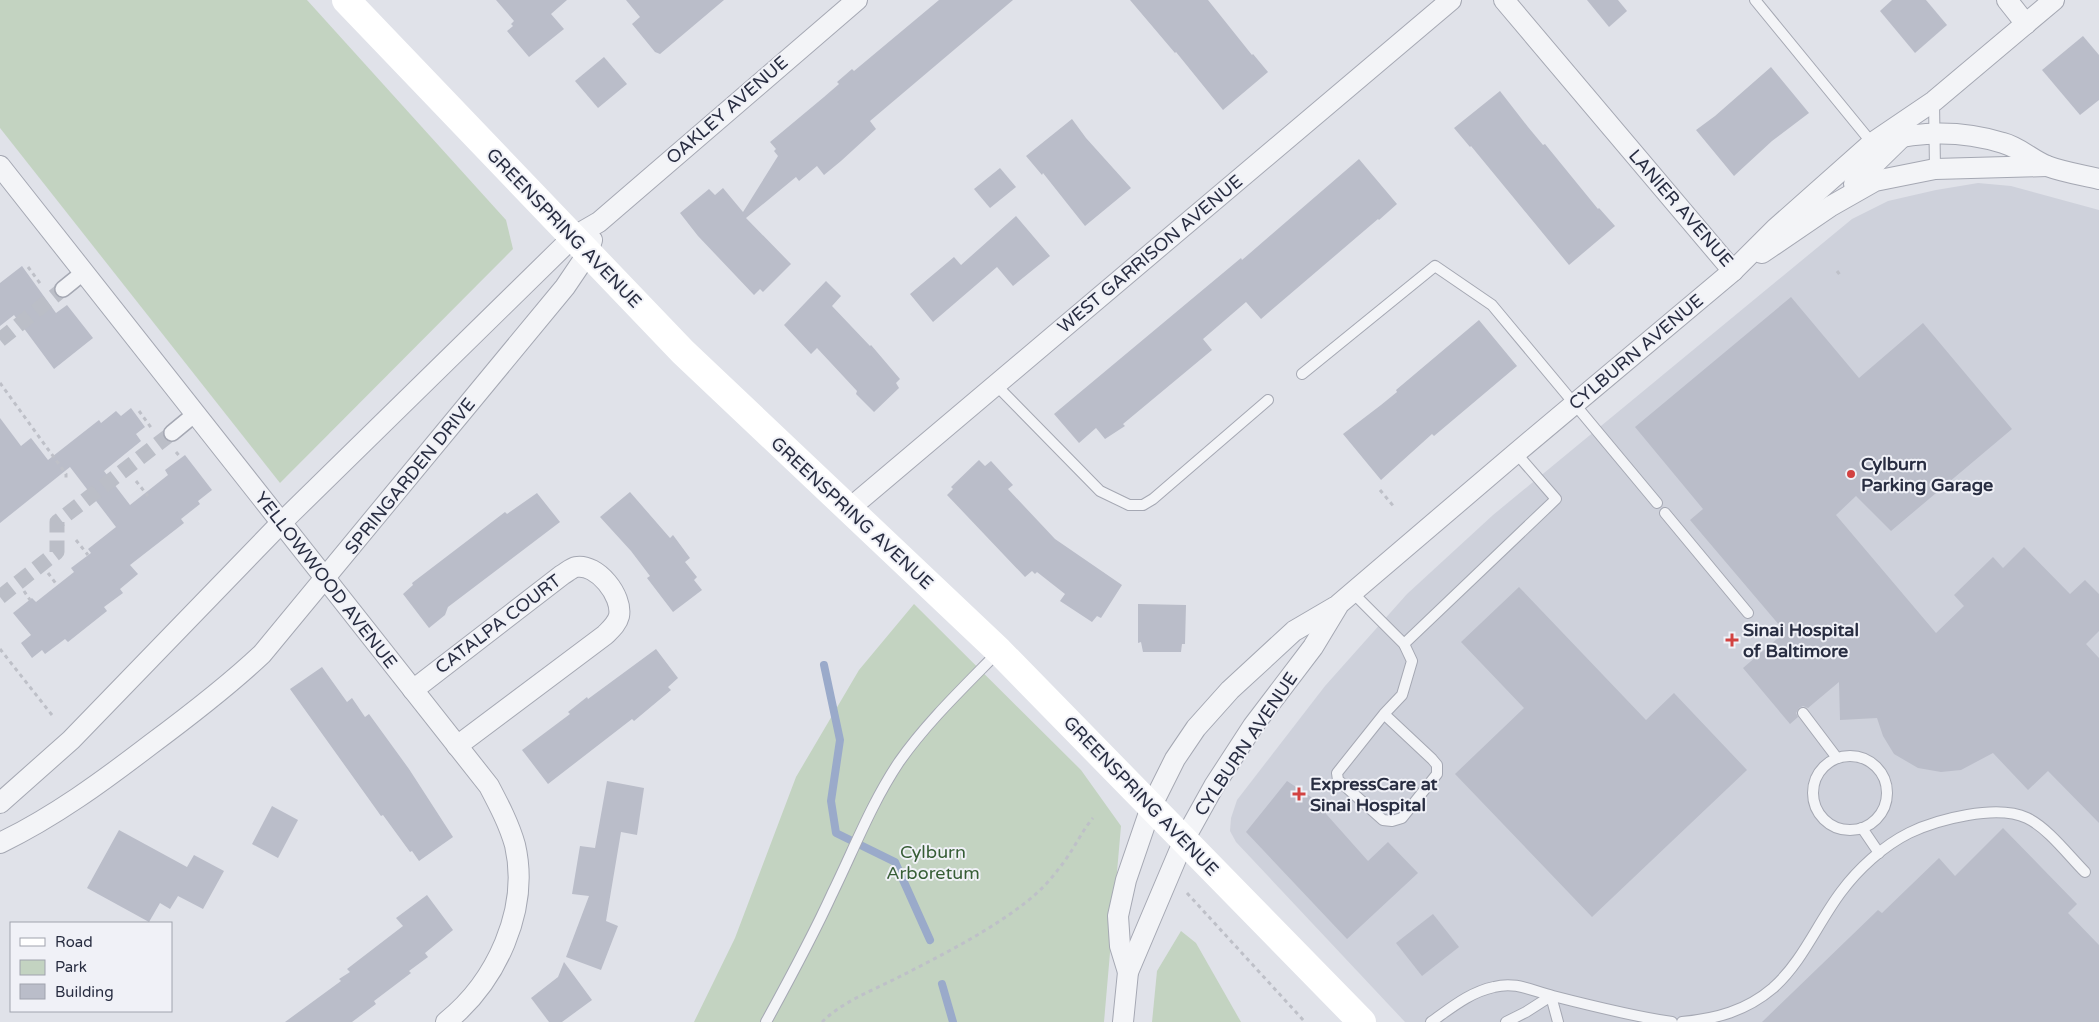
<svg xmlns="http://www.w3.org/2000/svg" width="2099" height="1022" viewBox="0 0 2099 1022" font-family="'Varela Round',sans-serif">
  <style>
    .built { fill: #ced1db }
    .green { fill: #c3d3c1 }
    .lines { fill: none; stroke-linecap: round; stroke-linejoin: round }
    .stream { stroke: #9aaaca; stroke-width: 8 }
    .building { fill: #babdc9 }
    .pedestrian-tunnel { stroke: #bbbec7; stroke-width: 15; stroke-dasharray: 15 8; stroke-linecap: butt }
    .service-casing { stroke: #a5a8b3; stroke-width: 12 }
    .pedestrian-casing { stroke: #a5a8b3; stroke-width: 18 }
    .minor-casing { stroke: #a5a8b3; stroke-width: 22 }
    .path { stroke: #bec0c8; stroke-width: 3; stroke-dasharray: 4 4; stroke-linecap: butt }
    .service { stroke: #f3f4f7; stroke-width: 10 }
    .pedestrian { stroke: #f3f4f7; stroke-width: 15 }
    .minor { stroke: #f3f4f7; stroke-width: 20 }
    .secondary { stroke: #fff; stroke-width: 28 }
    .poi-dot { fill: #d24241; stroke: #f0f1f7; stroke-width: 2 }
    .labels { text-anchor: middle; stroke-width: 4; stroke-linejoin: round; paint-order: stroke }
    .street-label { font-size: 18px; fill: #282d41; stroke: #f0f1f7 }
    .poi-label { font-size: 18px; font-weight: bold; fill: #282d41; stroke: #f0f1f7; text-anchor: start }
    .park-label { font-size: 18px; fill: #365d35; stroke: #f0f1f7 }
  </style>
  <rect width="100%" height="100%" fill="#e0e2e9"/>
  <path class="built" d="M 1978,183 L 2011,186 L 2099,210 L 2099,1022 L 1405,1022 L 1236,842 L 1230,831 L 1231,818 L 1237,800 L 1325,686 L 1407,594 L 1493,515 L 1852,219 L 1888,201 L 1936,190 Z"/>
  <g class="green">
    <path d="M 0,0 L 307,0 L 506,220 L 513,249 L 280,483 L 0,128 Z"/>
    <path d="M 914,604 L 1081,770 L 1121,826 L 1104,1022 L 694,1022 L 735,938 L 796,777 L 859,670 Z"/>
    <path d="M 1181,931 L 1196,943 L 1241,1022 L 1152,1022 L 1157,971 Z"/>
  </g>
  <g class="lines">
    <g class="stream">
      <path d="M 824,665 L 840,740 L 831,801 L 836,833 L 895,862 L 930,940"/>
      <path d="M 942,984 L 953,1022"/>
    </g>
  </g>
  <g class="building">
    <path d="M 496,0 L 567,0 L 551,14 L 564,29 L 529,57 L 507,31 L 513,26 L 511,24 L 514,21 Z"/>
    <path d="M 626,0 L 724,0 L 660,54 L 655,52 L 632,24 L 640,17 Z"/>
    <path d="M 939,0 L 1013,0 L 870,121 L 876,129 L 841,161 L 824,175 L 817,166 L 799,181 L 796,177 L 746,218 L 791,264 L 763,292 L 760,289 L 754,295 L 698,236 L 680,213 L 709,189 L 715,195 L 723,188 L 743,212 L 778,156 L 774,151 L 776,149 L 770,142 L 824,97 L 839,84 L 837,82 L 852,69 L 854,71 Z"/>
    <path d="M 1130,0 L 1208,0 L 1252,55 L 1253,54 L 1268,72 L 1223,110 L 1176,52 L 1175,53 Z"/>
    <path d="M 1587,0 L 1618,0 L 1627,11 L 1609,27 Z"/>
    <path d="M 1892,0 L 1926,0 L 1947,25 L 1915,53 L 1880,11 Z"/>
    <path d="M 2083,36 L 2099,55 L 2099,100 L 2080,115 L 2042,70 Z"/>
    <path d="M 604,57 L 627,84 L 598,108 L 575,81 Z"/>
    <path d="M 1771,67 L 1809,113 L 1772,141 L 1734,176 L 1696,130 L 1715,116 Z"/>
    <path d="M 1500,91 L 1528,127 L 1543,145 L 1545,144 L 1598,209 L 1599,208 L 1615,226 L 1569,265 L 1471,146 L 1470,147 L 1454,128 Z"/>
    <path d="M 1072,119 L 1086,138 L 1131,188 L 1085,226 L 1043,173 L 1042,175 L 1026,156 Z"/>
    <path d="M 1359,159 L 1397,204 L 1379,220 L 1378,219 L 1261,319 L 1246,302 L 1203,339 L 1212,350 L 1123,424 L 1125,426 L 1105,439 L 1096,428 L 1079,443 L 1054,414 L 1199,293 L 1241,258 L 1242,260 Z"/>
    <path d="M 1000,168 L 1016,187 L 990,208 L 974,189 Z"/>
    <path d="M 1016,216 L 1050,256 L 1013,286 L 997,267 L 933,322 L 910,294 L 954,257 L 961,265 Z"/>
    <path d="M 22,266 L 56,313 L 67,305 L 93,338 L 54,369 L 14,315 L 0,326 L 0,283 Z"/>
    <path d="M 826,281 L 841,296 L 832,306 L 870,346 L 871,345 L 900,379 L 896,383 L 899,388 L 874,412 L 856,394 L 857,391 L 817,348 L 811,354 L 784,325 Z"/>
    <path d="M 1791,297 L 1859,378 L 1923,323 L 2012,429 L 1891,531 L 1856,496 L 1836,515 L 1936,633 L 1964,606 L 1954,595 L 1993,557 L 2003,568 L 2024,547 L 2070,594 L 2085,580 L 2099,594 L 2099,631 L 2086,644 L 2099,658 L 2099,823 L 2048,771 L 2028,790 L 1993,753 L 1961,770 L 1941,772 L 1918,768 L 1894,754 L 1883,736 L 1877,718 L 1840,720 L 1839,682 L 1808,708 L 1803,706 L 1799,708 L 1796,713 L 1798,717 L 1790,724 L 1743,668 L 1785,632 L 1690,520 L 1703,509 L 1635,427 Z"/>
    <path d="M 1479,320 L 1517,366 L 1434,436 L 1432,434 L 1381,480 L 1343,434 L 1381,405 L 1397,392 L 1396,390 Z"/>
    <path d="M 131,408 L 145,427 L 136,434 L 141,441 L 104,471 L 130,505 L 168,475 L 165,470 L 185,455 L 212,490 L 198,501 L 200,504 L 181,519 L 184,523 L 130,565 L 138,574 L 120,589 L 123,593 L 104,607 L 107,611 L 68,642 L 65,639 L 45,654 L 42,650 L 32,658 L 21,643 L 31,635 L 13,613 L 32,598 L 36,602 L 74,572 L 71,568 L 91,553 L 88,549 L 116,527 L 70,467 L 0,523 L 0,418 L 21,446 L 31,438 L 48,460 L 99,420 L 101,423 L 116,411 L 121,416 Z"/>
    <path d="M 979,460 L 985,466 L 991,461 L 1013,485 L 1008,489 L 1055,539 L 1122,585 L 1101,618 L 1097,616 L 1092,622 L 1060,601 L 1065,594 L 1037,572 L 1035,574 L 1032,571 L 1025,577 L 947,495 L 953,489 L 951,487 Z"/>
    <path d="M 630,492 L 670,538 L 673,535 L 690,558 L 685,562 L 697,577 L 694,580 L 702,590 L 673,612 L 647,578 L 650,576 L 631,551 L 600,517 Z"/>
    <path d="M 537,493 L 560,522 L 448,607 L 445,615 L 429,628 L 403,594 L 413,585 L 412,583 L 505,512 L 507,514 Z"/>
    <path d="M 1519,587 L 1646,720 L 1674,693 L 1747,770 L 1592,917 L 1455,774 L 1524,708 L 1461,642 Z"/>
    <path d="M 1138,604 L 1186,605 L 1185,644 L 1182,644 L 1181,652 L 1143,652 L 1141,642 L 1138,643 Z"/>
    <path d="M 656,649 L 678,678 L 668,687 L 671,690 L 634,721 L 632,719 L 548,784 L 522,750 L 570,714 L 568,712 L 587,697 L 588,699 Z"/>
    <path d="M 322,667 L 347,702 L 352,698 L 365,717 L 369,714 L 409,769 L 453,837 L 419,861 L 412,851 L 410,852 L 383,815 L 381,816 L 290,689 Z"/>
    <path d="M 607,781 L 644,788 L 637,835 L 621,832 L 606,921 L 618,926 L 601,970 L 566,957 L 589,896 L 572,894 L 580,846 L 595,848 Z"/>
    <path d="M 1287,781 L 1311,797 L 1368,861 L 1388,842 L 1418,873 L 1347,939 L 1246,832 Z"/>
    <path d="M 272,806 L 298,820 L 278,858 L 252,844 Z"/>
    <path d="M 2003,828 L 2077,904 L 2068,913 L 2099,945 L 2099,1022 L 1762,1022 L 1878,910 L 1882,913 L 1939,858 L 1955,876 Z"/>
    <path d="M 119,830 L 187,867 L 194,855 L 224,871 L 203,909 L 178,896 L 170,909 L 160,903 L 149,922 L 87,888 Z"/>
    <path d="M 427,895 L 453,930 L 425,953 L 428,957 L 409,971 L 411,973 L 374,1001 L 376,1004 L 352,1022 L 285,1022 L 341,981 L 339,979 L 350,972 L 347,969 L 403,926 L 396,918 Z"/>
    <path d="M 1433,914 L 1459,947 L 1422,976 L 1396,943 Z"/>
    <path d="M 564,962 L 592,1000 L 562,1022 L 549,1022 L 531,998 L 558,977 Z"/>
  </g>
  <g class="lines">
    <g class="pedestrian-tunnel">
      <path d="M 0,340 L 63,289"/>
      <path d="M 0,597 L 57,552 L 57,522 L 172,433"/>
    </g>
    <defs>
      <g id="service">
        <path d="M 1755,0 L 1872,143"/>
        <path d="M 1934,101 L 1935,169"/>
        <path d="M 1302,374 L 1435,266 L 1492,305 L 1657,503"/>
        <path d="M 996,385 L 1100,491 L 1129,505 L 1143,505 L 1153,499 L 1268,400"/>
        <path d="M 1665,513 L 1748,613"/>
        <path d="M 1352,592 L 1404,644 L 1412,661 L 1402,695 L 1384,714 L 1337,773 L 1338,780 L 1383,820 L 1392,821 L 1402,818 L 1437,774 L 1437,765 L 1432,759 L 1384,714"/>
        <path d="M 1404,644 L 1556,499 L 1516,453"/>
        <path d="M 1803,713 L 1837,758"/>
        <circle cx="1850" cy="793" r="37"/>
        <path d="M 1862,828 L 1879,853"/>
        <path d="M 1551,996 L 1558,1022"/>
        <path d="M 766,1022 C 789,980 812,938 832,894 C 854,849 871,804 899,762 C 927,722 964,687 998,652"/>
        <path d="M 1431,1022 C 1451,1008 1470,992 1494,987 C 1516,981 1532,991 1553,996 C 1592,1006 1632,1016 1672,1022"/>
        <path d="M 1506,1022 L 1526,1012 L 1551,996"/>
        <path d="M 1682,1022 C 1716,1019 1746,1011 1773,988 C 1803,961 1817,924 1841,892 C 1858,869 1883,846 1909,833 C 1938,819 1997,804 2027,818 C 2048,828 2069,856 2085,872"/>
      </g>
      <g id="pedestrian">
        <path d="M 63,289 L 84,272"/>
        <path d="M 172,433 L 195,414"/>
      </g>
      <g id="minor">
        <path d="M 1504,0 L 1733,271"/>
        <path d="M 2007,0 L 2026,24"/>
        <path d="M 1883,141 C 1922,131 1964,131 2003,143 C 2019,147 2032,160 2047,166 C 2063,172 2082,175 2099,179"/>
        <path d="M 0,166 L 489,786 C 499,805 509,824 515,845 C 530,910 496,982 446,1022"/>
        <path d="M 1854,184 L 1903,136"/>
        <path d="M 1762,253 L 1831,206 L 1875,181 L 1935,169 L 2047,166"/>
        <path d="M 849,509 L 1451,0"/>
        <path d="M 413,690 L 562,575 C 566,573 571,568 576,567 C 597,563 623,596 619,616 C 617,624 611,629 605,635 L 457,746"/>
        <path d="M 0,803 L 71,740 L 281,523 L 573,237 L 599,222 L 857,0"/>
        <path d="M 0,843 C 54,817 103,781 150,745 C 189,716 227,687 262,654 L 565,287 L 588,253 L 592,240"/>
        <path d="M 1128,972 L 1120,946 L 1118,916 L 1126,880 L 1151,807 L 1175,759 L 1196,728 L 1230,690 L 1294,631 L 1335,607"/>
        <path d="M 1123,1022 L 1128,972 L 1184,840 L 1214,786 L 1253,726 L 1313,647 L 1339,604 L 1516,453 L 1733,271 L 1775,229 L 1872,143 L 1934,101 L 2054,0"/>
      </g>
    </defs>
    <use href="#service" class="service-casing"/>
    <use href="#pedestrian" class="pedestrian-casing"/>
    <use href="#minor" class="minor-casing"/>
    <g class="path">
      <path d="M 28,267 L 42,286"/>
      <path d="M 1837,271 L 1840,275"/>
      <path d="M 0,383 L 66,474 L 66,481"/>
      <path d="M 139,411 L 152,429"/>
      <path d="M 176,452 L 181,458"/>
      <path d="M 136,481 L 148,496"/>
      <path d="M 1380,490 L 1395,508"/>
      <path d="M 76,540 L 88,555"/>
      <path d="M 48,573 L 57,585"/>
      <path d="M 24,591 L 30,600"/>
      <path d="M 0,649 L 52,715"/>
      <path d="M 1187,893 L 1305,1022"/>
      <path d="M 822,1022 C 842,1002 871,991 897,978 C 940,956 986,933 1025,903 C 1041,891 1054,876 1066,859 C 1076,845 1082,831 1093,818"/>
    </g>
    <use href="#service" class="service"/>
    <use href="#pedestrian" class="pedestrian"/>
    <use href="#minor" class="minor"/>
    <path class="secondary" d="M 346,0 L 683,352 L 999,651 L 1362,1022"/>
  </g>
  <g class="poi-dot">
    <circle cx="1851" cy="474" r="5"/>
    <path d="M1729.5 632.5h5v5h5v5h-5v5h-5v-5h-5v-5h5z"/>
    <path d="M1296.5 786.5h5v5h5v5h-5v5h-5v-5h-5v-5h5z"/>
  </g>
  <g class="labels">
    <g class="street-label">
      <text transform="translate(727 110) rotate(-41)" y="6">OAKLEY AVENUE</text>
      <text transform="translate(1681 208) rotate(49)" y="6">LANIER AVENUE</text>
      <text transform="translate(564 228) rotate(46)" y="6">GREENSPRING AVENUE</text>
      <text transform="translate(1150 254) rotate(-40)" y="6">WEST GARRISON AVENUE</text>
      <text transform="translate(1636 352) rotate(-40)" y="6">CYLBURN AVENUE</text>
      <text transform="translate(410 476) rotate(-51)" y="6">SPRINGARDEN DRIVE</text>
      <text transform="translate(852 513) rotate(43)" y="6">GREENSPRING AVENUE</text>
      <text transform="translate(326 580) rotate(52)" y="6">YELLOWWOOD AVENUE</text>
      <text transform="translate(498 624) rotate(-37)" y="6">CATALPA COURT</text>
      <text transform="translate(1246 744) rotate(-56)" y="6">CYLBURN AVENUE</text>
      <text transform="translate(1141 796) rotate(46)" y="6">GREENSPRING AVENUE</text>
    </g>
    <g class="poi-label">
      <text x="1861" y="470">Cylburn<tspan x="1861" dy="21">Parking Garage</tspan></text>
      <text x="1743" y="636">Sinai Hospital<tspan x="1743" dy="21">of Baltimore</tspan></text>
      <text x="1310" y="790">ExpressCare at<tspan x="1310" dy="21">Sinai Hospital</tspan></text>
    </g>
    <g class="park-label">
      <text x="933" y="858">Cylburn<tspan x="933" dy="21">Arboretum</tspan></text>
    </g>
  </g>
  <rect x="10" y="922" width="162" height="90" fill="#f0f1f7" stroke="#a0a3ae"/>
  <rect x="20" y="938" width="25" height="8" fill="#ffffff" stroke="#a0a3ae"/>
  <text x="55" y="947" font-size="15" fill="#282d41">Road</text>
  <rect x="20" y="960" width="25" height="15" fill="#c3d3c1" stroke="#a0a3ae"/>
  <text x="55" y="972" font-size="15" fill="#282d41">Park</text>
  <rect x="20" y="984" width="25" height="15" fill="#babdc9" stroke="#a0a3ae"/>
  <text x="55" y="997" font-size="15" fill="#282d41">Building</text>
</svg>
